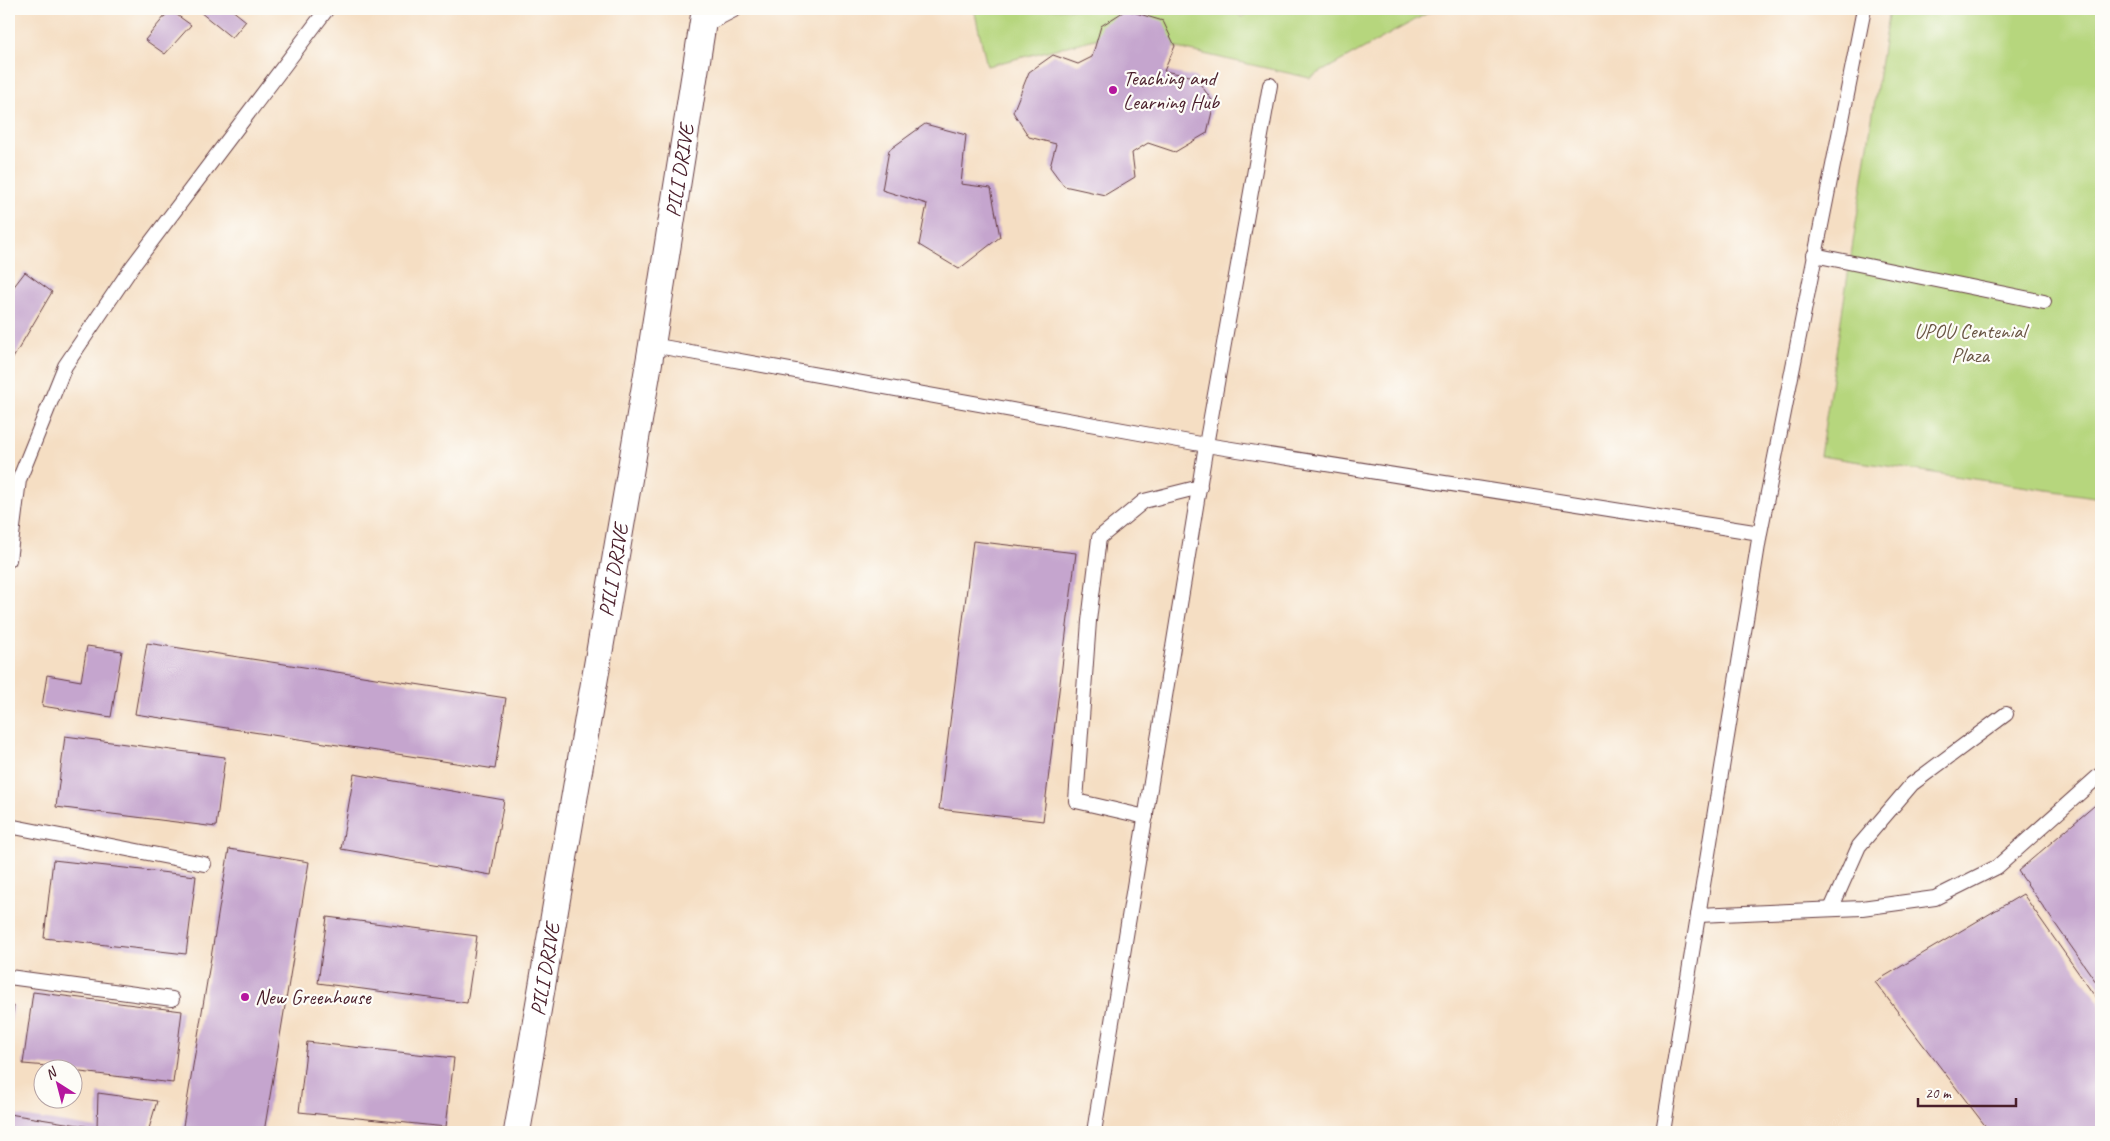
<svg xmlns="http://www.w3.org/2000/svg" width="2110" height="1141" viewBox="0 0 2110 1141" font-family="Caveat,sans-serif">
  <style>
    .green { fill: #b6d67d; stroke: #807a54 }
    .building { fill: #c5a5ce }
    .lines { fill: none; stroke-linecap: round; stroke-linejoin: round }
    .lane-casing { stroke: #643c42; stroke-width: 16 }
    .street-casing { stroke: #643c42; stroke-width: 28 }
    .lane { stroke: #fff; stroke-width: 14 }
    .street { stroke: #fff; stroke-width: 26 }
    .poi-dot { fill: #b5179e; stroke: #fdfcf7; stroke-width: 2 }
    .labels { text-anchor: middle; stroke-width: 4.5; stroke-linejoin: round; paint-order: stroke }
    .poi-label { font-size: 21px; fill: #4a1f2b; stroke: #fdfcf7; text-anchor: start }
    .street-label { font-size: 21px; fill: #4a1f2b; stroke: #fdfcf7 }
    .park-label { font-size: 21px; fill: #6a5644; stroke: #fdfcf7 }
  </style>
  <rect width="100%" height="100%" fill="#fdfcf7"/>
  <filter id="ink" filterUnits="userSpaceOnUse"><feTurbulence type="fractalNoise" baseFrequency=".02" numOctaves="2"/><feDisplacementMap in="SourceGraphic" scale="10" xChannelSelector="R" yChannelSelector="G"/><feConvolveMatrix kernelMatrix="1 2 1 2 8 2 1 2 1" color-interpolation-filters="sRGB"/></filter>
  <filter id="wash" filterUnits="userSpaceOnUse"><feTurbulence type="fractalNoise" baseFrequency=".0096" numOctaves="4" result="noise"/><feDisplacementMap in="SourceGraphic" scale="20" xChannelSelector="R" yChannelSelector="G"/><feGaussianBlur stdDeviation="1.12" result="paint"/><feColorMatrix in="noise" values="0 0 0 0 0 0 0 0 0 0 0 0 0 0 0 0 0 1.4 0 .05"/><feComposite in="paint" operator="in"/></filter>
  <g filter="url(#wash)">
    <rect width="100%" height="100%" fill="#f5dec3"/>
    <g class="green">
      <path d="M 974,9 L 1235,9 L 1241,17 L 1255,9 L 1435,9 L 1310,78 L 1115,34 L 987,66 Z"/>
      <path d="M 1889,9 L 2101,9 L 2101,498 L 1820,456 Z"/>
    </g>
    <g id="blocks">
      <g class="building">
        <path d="M 203,9 L 231,9 L 246,21 L 232,38 L 200,12 Z"/>
        <path d="M 170,10 L 191,25 L 165,54 L 145,40 Z"/>
        <path d="M 1126,10 L 1163,21 L 1175,46 L 1164,71 L 1195,77 L 1214,103 L 1207,133 L 1175,152 L 1148,143 L 1132,153 L 1135,177 L 1105,195 L 1064,186 L 1050,167 L 1056,144 L 1029,137 L 1013,112 L 1029,72 L 1053,55 L 1078,64 L 1092,57 L 1101,26 Z"/>
        <path d="M 925,124 L 966,135 L 961,184 L 991,188 L 1000,237 L 959,269 L 919,245 L 927,204 L 882,190 L 889,150 Z"/>
        <path d="M 25,272 L 52,292 L 9,365 L 9,293 Z"/>
        <path d="M 973,541 L 1076,553 L 1043,821 L 939,809 Z"/>
        <path d="M 147,643 L 506,698 L 495,769 L 135,714 Z"/>
        <path d="M 87,646 L 122,651 L 111,717 L 42,706 L 47,675 L 81,681 Z"/>
        <path d="M 65,736 L 225,757 L 216,827 L 56,807 Z"/>
        <path d="M 354,774 L 504,800 L 491,875 L 341,849 Z"/>
        <path d="M 2101,800 L 2101,989 L 2018,871 Z"/>
        <path d="M 229,849 L 309,862 L 264,1132 L 182,1132 Z"/>
        <path d="M 53,860 L 196,876 L 186,954 L 44,938 Z"/>
        <path d="M 2023,894 L 2101,1005 L 2101,1132 L 1990,1132 L 1875,982 Z"/>
        <path d="M 327,917 L 477,936 L 467,1003 L 318,983 Z"/>
        <path d="M 33,992 L 182,1011 L 173,1083 L 72,1071 L 72,1068 L 23,1064 Z"/>
        <path d="M 9,1005 L 14,1006 L 10,1027 L 9,1027 Z"/>
        <path d="M 307,1042 L 454,1058 L 446,1127 L 299,1112 Z"/>
        <path d="M 98,1093 L 157,1101 L 148,1132 L 9,1132 L 9,1114 L 97,1128 Z"/>
      </g>
    </g>
  </g>
  <g filter="url(#ink)">
    <use href="#blocks" fill-opacity="0" stroke="#643c42" stroke-width="1"/>
    <g class="lines">
      <defs>
        <g id="lane">
          <path d="M 703,26 L 736,9"/>
          <path d="M 1814,255 L 2044,302"/>
          <path d="M 652,345 L 1206,445 L 1760,533"/>
          <path d="M 9,560 L 19,480 L 65,366 L 132,267 L 327,9"/>
          <path d="M 1146,817 L 1076,801 L 1089,621 L 1099,538 L 1144,501 L 1200,487"/>
          <path d="M 9,826 L 204,864"/>
          <path d="M 1831,909 L 1859,846 L 1912,784 L 2006,714"/>
          <path d="M 1698,915 L 1862,908 L 1935,898 L 1997,867 L 2101,774"/>
          <path d="M 9,977 L 172,999"/>
          <path d="M 1094,1132 L 1206,445 L 1270,85"/>
          <path d="M 1663,1132 L 1760,533 L 1864,9"/>
        </g>
        <g id="street">
          <path id="s1" d="M 517,1132 L 652,345 L 705,9"/>
        </g>
      </defs>
      <use href="#lane" class="lane-casing"/>
      <use href="#street" class="street-casing"/>
      <use href="#lane" class="lane"/>
      <use href="#street" class="street"/>
    </g>
  </g>
  <g class="poi-dot">
    <circle cx="1113" cy="90" r="5"/>
    <circle cx="245" cy="997" r="5"/>
  </g>
  <g class="labels">
    <g class="poi-label">
      <text x="1123" y="85">Teaching and<tspan x="1123" dy="24">Learning Hub</tspan></text>
      <text x="255" y="1004">New Greenhouse</text>
    </g>
    <g class="street-label">
      <text dy="7" stroke="none"><textPath href="#s1" startOffset="975">PILI DRIVE</textPath></text>
      <text dy="7" stroke="none"><textPath href="#s1" startOffset="570">PILI DRIVE</textPath></text>
      <text dy="7" stroke="none"><textPath href="#s1" startOffset="165">PILI DRIVE</textPath></text>
    </g>
    <g class="park-label">
      <text x="1970" y="338">UPOU Centenial<tspan x="1970" dy="24">Plaza</tspan></text>
    </g>
  </g>
  <rect width="2110" height="1141" fill="none" stroke="#fdfcf7" stroke-width="30"/>
  <g transform="translate(58 1084) rotate(324)"><circle r="24" fill="#fdfcf7" stroke="#b5a4a5"/>
  <path d="M0-4L9 19L0 12L-9 19Z" fill="#b5179e"/>
  <text y="-8" font-size="14" font-weight="bold" text-anchor="middle" fill="#4a1f2b">N</text>
  </g>
  <path d="M1918 1098v8h98v-8" fill="none" stroke="#4a1f2b" stroke-width="2.5"/>
  <text x="1925" y="1098" font-size="15" fill="#4a1f2b" stroke="#fdfcf7" stroke-width="4" paint-order="stroke">20 m</text>
</svg>
